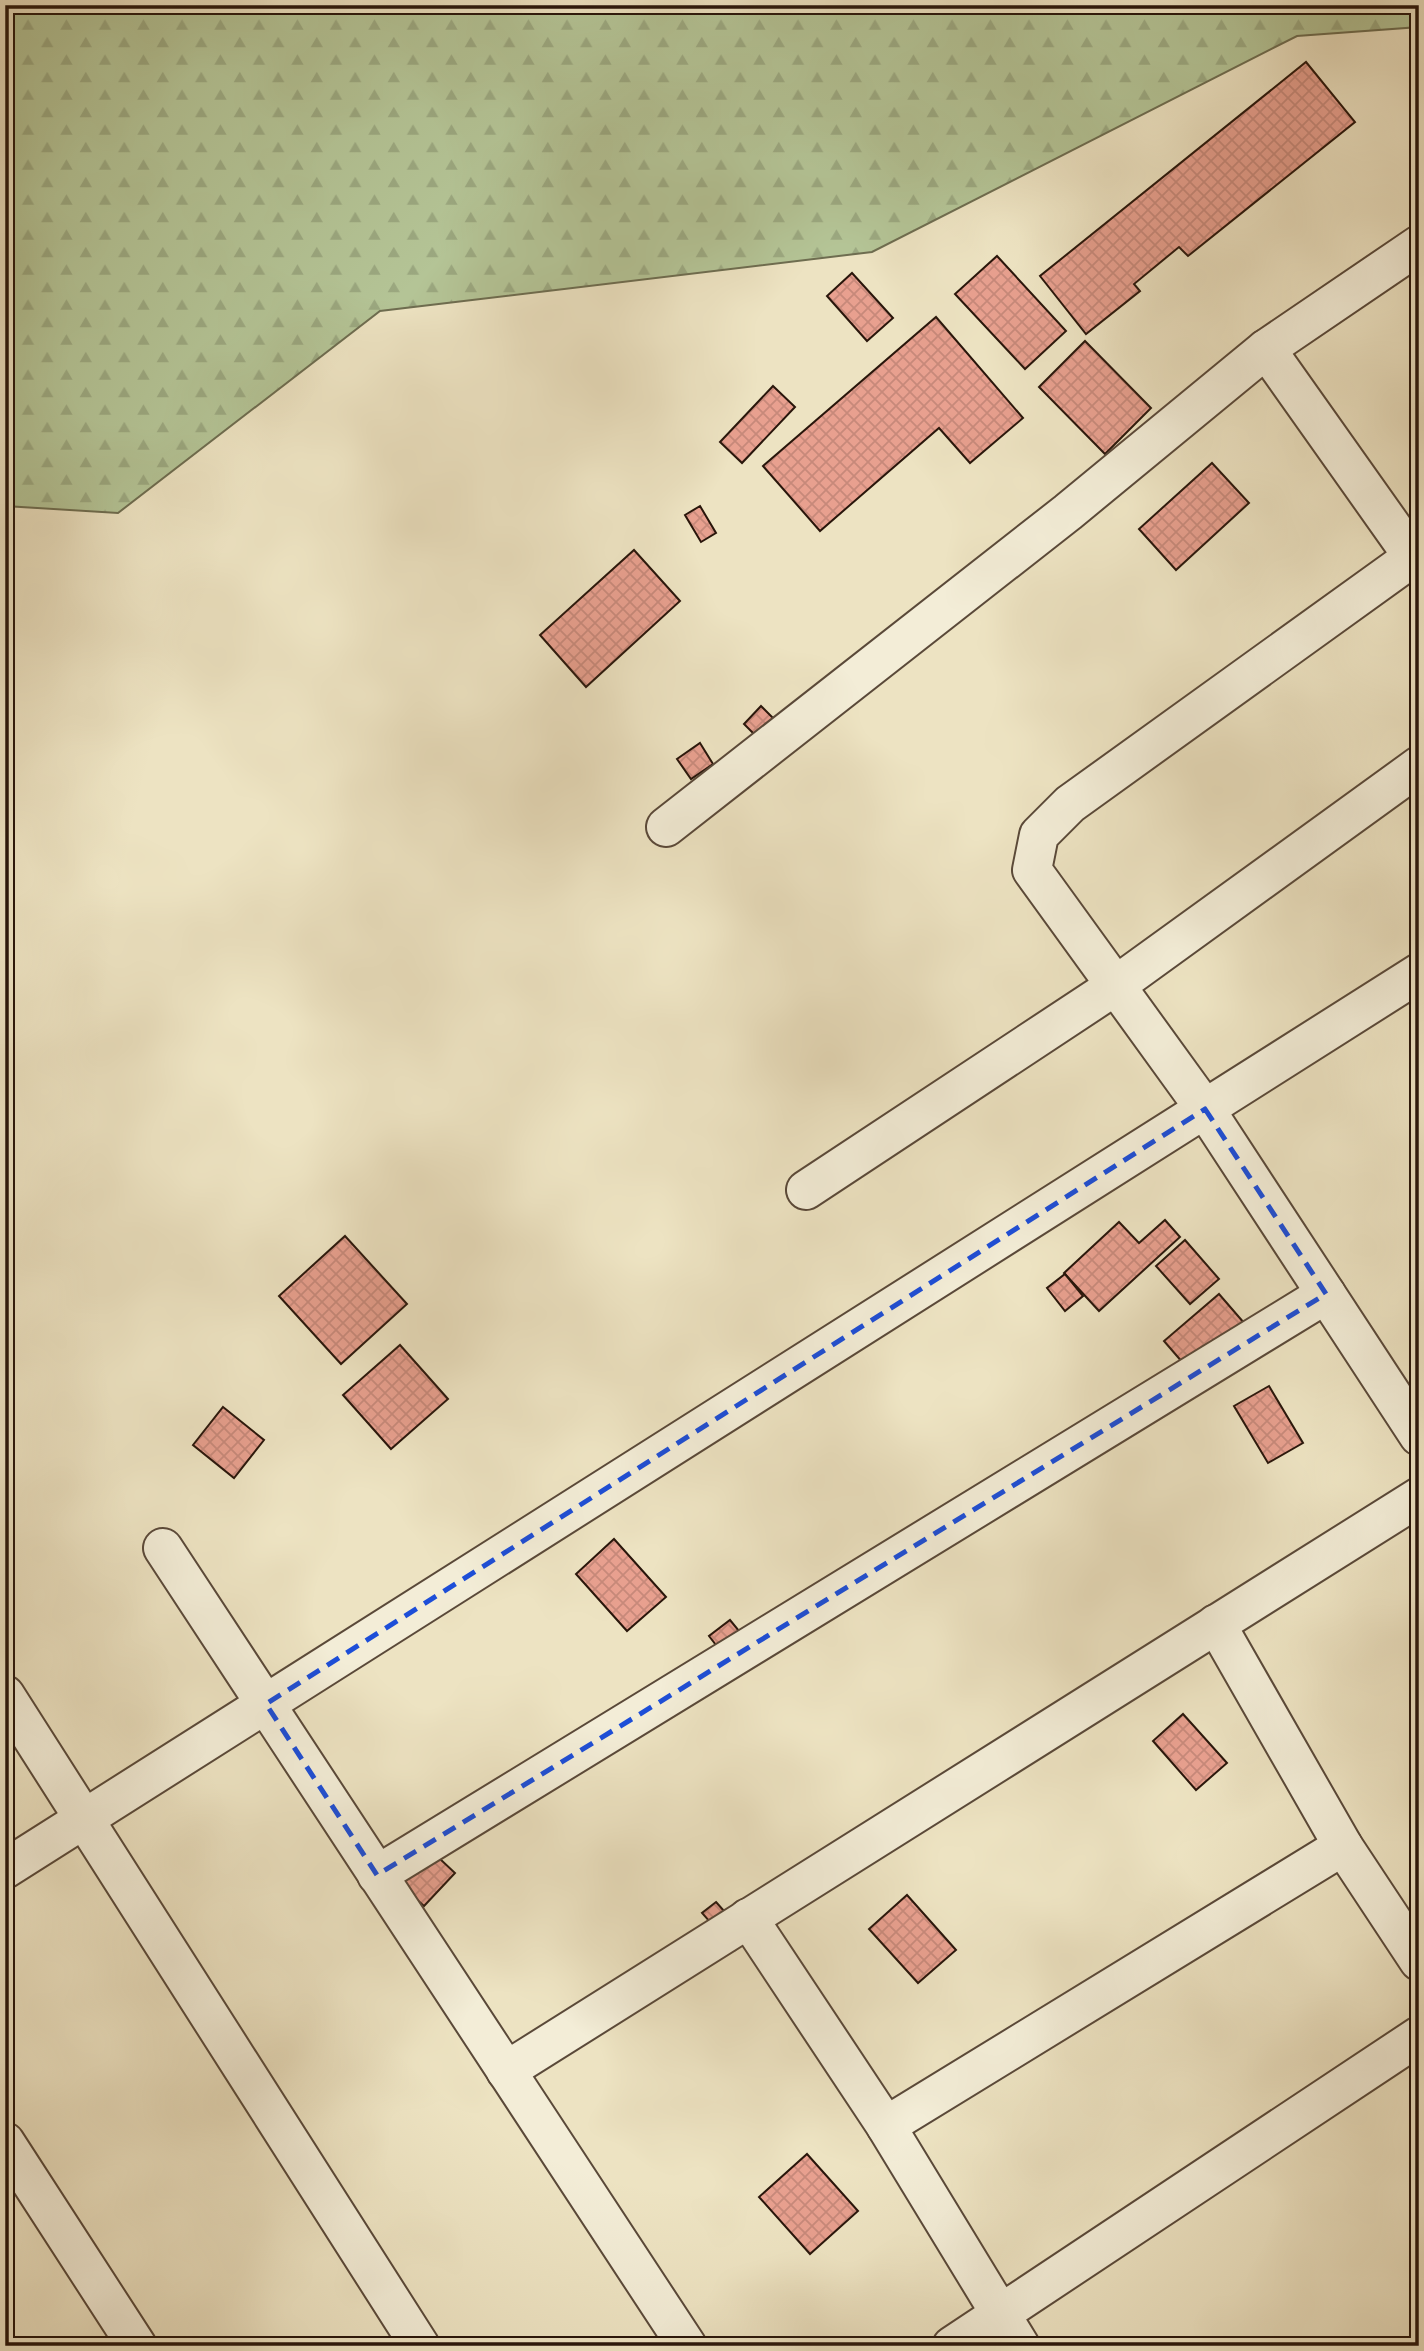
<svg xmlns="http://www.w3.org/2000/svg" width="1424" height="2351" viewBox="0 0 1424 2351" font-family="'IM FELL DW Pica',serif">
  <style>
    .forest { fill: url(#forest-firs); stroke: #6e6d50; stroke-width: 2 }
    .building { fill: url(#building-cross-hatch); stroke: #29160b; stroke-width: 2 }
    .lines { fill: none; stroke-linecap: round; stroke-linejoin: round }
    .minor-casing { stroke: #5a4939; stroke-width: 42 }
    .minor { stroke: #f3edd7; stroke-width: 38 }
    .marked { fill: none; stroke: #1d4ed8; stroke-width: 5; stroke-dasharray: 14 9; stroke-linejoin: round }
  </style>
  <defs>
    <pattern id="forest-firs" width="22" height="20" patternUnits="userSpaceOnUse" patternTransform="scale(1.75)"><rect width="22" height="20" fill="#b4c496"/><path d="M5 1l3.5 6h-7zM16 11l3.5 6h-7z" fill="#9ba880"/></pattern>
    <pattern id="building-cross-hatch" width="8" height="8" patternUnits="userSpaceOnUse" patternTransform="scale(1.75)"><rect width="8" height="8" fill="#e8a08f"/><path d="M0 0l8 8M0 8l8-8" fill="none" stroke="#c7897a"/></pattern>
  </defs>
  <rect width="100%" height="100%" fill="#ede3c2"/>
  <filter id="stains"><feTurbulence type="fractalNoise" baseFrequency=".00286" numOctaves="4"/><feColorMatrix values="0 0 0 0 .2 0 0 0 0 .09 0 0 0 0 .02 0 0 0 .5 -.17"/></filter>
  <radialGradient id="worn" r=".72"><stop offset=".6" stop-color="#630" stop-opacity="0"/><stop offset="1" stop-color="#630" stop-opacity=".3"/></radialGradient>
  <path class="forest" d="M 5,5 L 1419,5 L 1419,27 L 1297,36 L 872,252 L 380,311 L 118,513 L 5,506 Z"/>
  <g class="building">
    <path d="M 1306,62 L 1355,122 L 1188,256 L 1179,247 L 1134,284 L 1140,291 L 1086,334 L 1040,276 Z"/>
    <path d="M 997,256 L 1066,331 L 1025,369 L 955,294 Z"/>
    <path d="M 852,273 L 893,318 L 867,341 L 827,296 Z"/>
    <path d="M 936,317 L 1023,418 L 970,463 L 939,428 L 820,531 L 763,466 Z"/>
    <path d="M 1085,341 L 1151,408 L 1105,454 L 1039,387 Z"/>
    <path d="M 773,386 L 795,407 L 742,463 L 720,442 Z"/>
    <path d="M 1212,463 L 1249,503 L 1176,570 L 1139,529 Z"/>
    <path d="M 700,506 L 716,533 L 701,542 L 685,515 Z"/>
    <path d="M 634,550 L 680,601 L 586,687 L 540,635 Z"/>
    <path d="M 761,706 L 775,720 L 758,738 L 744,724 Z"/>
    <path d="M 700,743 L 713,764 L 691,779 L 677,759 Z"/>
    <path d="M 1165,1220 L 1180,1237 L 1099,1311 L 1064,1273 L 1119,1222 L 1139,1243 Z"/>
    <path d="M 345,1236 L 407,1304 L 341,1364 L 279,1296 Z"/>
    <path d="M 1185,1240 L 1219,1279 L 1190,1304 L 1156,1266 Z"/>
    <path d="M 1065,1274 L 1083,1296 L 1065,1311 L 1047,1288 Z"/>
    <path d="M 1219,1294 L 1251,1331 L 1196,1378 L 1164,1341 Z"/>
    <path d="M 400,1345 L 448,1399 L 391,1449 L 343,1395 Z"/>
    <path d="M 1269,1386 L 1303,1443 L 1268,1463 L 1234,1406 Z"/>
    <path d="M 223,1407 L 264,1440 L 234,1478 L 193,1445 Z"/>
    <path d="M 614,1539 L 666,1597 L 627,1631 L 576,1574 Z"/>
    <path d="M 730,1620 L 744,1637 L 723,1654 L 709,1636 Z"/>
    <path d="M 1183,1714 L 1227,1763 L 1196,1790 L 1153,1741 Z"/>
    <path d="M 423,1843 L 455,1873 L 424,1906 L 404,1888 L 379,1890 Z"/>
    <path d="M 907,1895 L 956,1950 L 918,1983 L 869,1929 Z"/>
    <path d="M 716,1902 L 748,1938 L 735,1950 L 702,1913 Z"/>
    <path d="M 807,2154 L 858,2211 L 810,2254 L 759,2197 Z"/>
  </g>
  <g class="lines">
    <defs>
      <g id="minor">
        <path d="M 1266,349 L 1419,565"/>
        <path d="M 1413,557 L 1070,804 L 1039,835 L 1032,870 L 1205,1109 L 1419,1436"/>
        <path d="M 666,827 L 1068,512 L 1266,349 L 1419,245"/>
        <path d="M 806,1190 L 1115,986 L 1419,766"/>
        <path d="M 163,1548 L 687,2346"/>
        <path d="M 1216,1624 L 1343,1846 L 1419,1961"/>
        <path d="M 5,1695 L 420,2346"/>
        <path d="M 5,1869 L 1419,973"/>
        <path d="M 377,1875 L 1326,1294"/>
        <path d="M 748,1918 L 886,2126 L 1020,2346"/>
        <path d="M 506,2071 L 1419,1497"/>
        <path d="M 886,2126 L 1343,1846"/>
        <path d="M 5,2142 L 137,2346"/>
        <path d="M 952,2346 L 1419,2036"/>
      </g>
    </defs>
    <use href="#minor" class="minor-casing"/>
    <use href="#minor" class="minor"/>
  </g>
  <path class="marked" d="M 1205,1109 L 1326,1294 L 377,1875 L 266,1704 Z"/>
  <rect width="1424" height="2351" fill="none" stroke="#ede3c2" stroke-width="28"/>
  <rect x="7" y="7" width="1410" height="2337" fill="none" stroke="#29160b" stroke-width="3.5"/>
  <rect x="14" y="14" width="1396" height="2323" fill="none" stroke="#29160b" stroke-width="2"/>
  <rect width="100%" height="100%" filter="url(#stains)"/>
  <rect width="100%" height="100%" fill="url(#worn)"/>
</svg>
